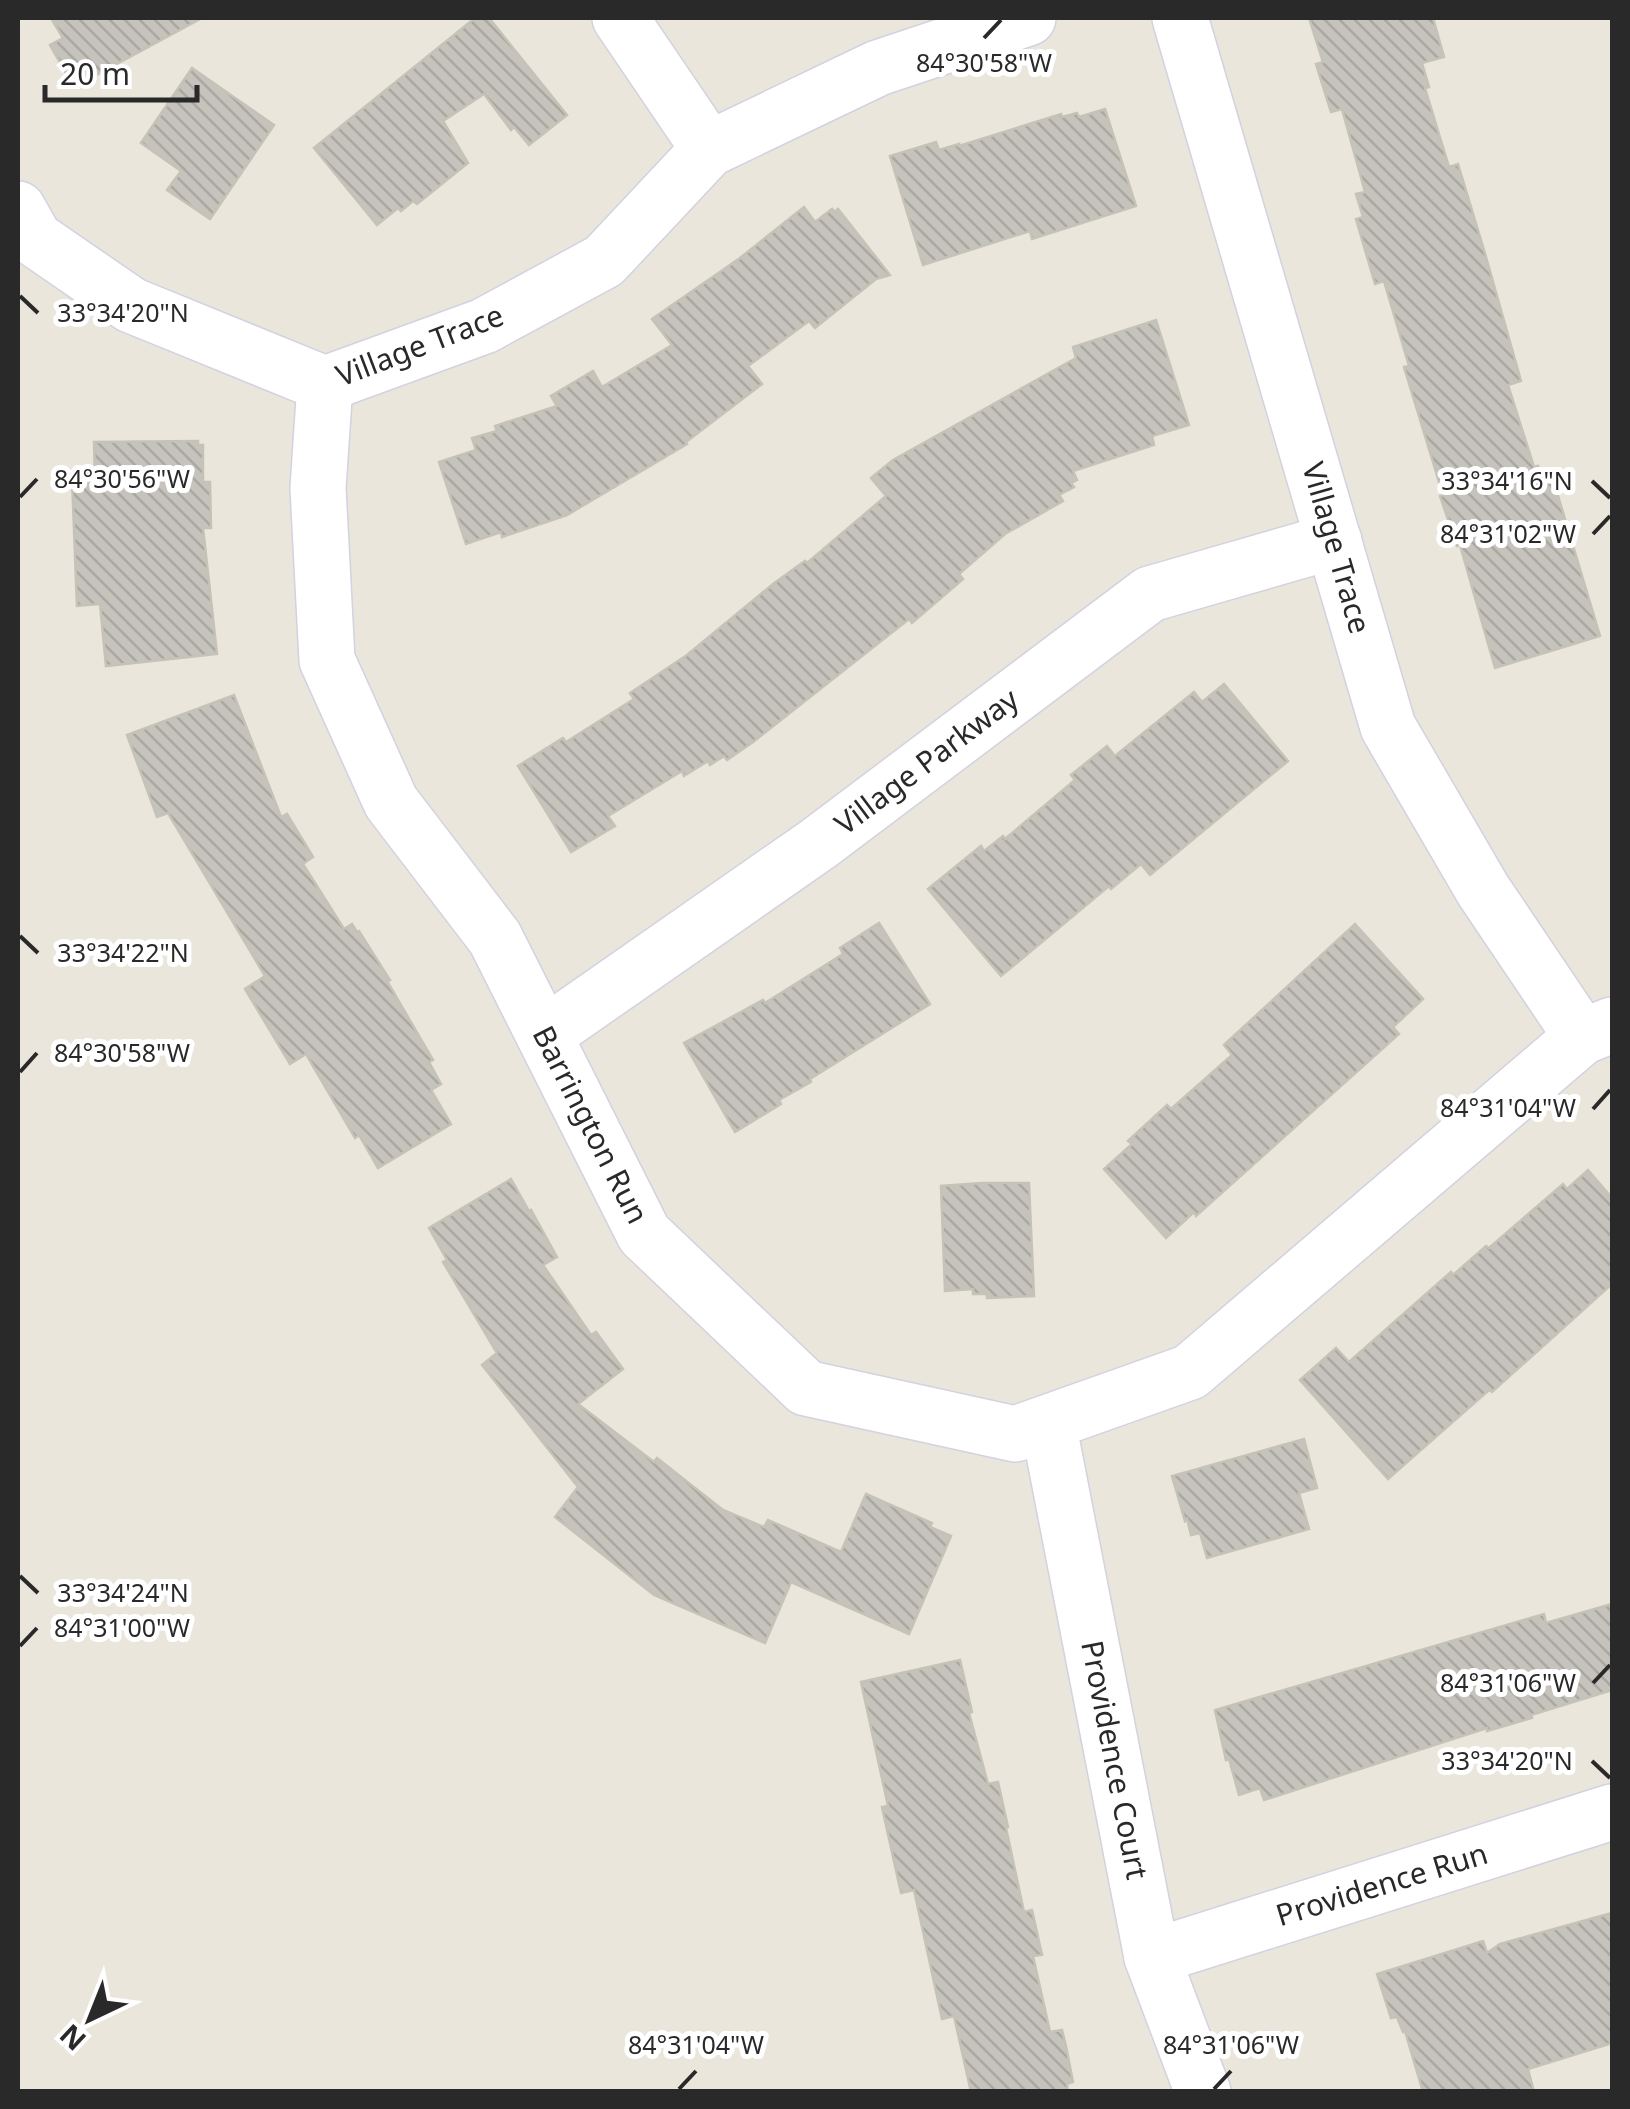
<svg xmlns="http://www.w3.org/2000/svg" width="1630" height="2109" viewBox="0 0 1630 2109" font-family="'Noto Sans',sans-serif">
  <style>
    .building { fill: url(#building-back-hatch); stroke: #c5c2b6; stroke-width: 2.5 }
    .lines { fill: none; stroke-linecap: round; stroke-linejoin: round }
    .minor-casing { stroke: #d2d2e0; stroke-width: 58 }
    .minor { stroke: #fff; stroke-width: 55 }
    .ticks { fill: none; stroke: #292929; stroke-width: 4 }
    .labels { text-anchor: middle; stroke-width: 10; stroke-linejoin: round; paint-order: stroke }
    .street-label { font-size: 30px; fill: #292929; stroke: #fff }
    .ticks-label { font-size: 25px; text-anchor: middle; fill: #292929; stroke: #fff; stroke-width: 10; stroke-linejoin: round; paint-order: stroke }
  </style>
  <defs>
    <pattern id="building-back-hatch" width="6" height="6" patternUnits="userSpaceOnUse" patternTransform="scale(2.5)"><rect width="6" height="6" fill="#c5c3bc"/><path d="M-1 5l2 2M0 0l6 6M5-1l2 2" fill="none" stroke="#a9a8a2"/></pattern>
  </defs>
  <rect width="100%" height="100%" fill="#eae6dc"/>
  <g class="building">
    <path d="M 51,18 L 202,18 L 74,87 L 50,45 L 63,38 Z"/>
    <path d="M 475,18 L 489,18 L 567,115 L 529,145 L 514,127 L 511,130 L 484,94 L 443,121 L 468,163 L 417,204 L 413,201 L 401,211 L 398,208 L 377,225 L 314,148 Z"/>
    <path d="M 1309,18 L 1433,18 L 1444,57 L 1422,63 L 1429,87 L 1425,88 L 1449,167 L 1458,164 L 1484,250 L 1521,381 L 1508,385 L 1534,467 L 1538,466 L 1540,472 L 1550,469 L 1600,636 L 1495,668 L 1460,545 L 1457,546 L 1440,496 L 1443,495 L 1404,367 L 1409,366 L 1384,281 L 1375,284 L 1356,219 L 1363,217 L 1356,194 L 1365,192 L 1342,109 L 1331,112 L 1316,64 L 1323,62 Z"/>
    <path d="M 192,68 L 274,125 L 210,219 L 167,190 L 181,171 L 141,143 Z"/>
    <path d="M 1105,109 L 1136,206 L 1032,239 L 1030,231 L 923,265 L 890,156 L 936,142 L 939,150 L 959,144 L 959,146 L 1061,114 L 1062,117 L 1077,113 L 1079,117 Z"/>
    <path d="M 804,207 L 815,222 L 832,209 L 835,212 L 838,209 L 890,275 L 876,279 L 815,328 L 809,321 L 748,366 L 762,384 L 686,442 L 687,444 L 567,515 L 502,537 L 501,532 L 466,544 L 439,462 L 476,450 L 472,438 L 497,431 L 495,426 L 557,406 L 551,396 L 593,371 L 602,387 L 672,345 L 652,319 L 740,258 Z"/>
    <path d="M 1156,320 L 1189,425 L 1152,436 L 1154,445 L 1073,471 L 1077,480 L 1071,483 L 1074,487 L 1059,495 L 1063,501 L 1005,534 L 959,574 L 963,579 L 912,623 L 909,619 L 753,742 L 727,760 L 724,756 L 710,765 L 708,761 L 684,776 L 682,771 L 608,816 L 615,826 L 571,852 L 518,766 L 563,738 L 566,742 L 634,699 L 630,693 L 687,655 L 773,584 L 805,561 L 807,563 L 886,496 L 871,478 L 893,460 L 1076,358 L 1073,347 Z"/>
    <path d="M 198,441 L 198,445 L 203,445 L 203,482 L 210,482 L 211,528 L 203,528 L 217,654 L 106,666 L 100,604 L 77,606 L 72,479 L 95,479 L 94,442 Z"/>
    <path d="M 1224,684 L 1288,761 L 1150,875 L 1141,864 L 1111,889 L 1109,886 L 1001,976 L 928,889 L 981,846 L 984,851 L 1003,836 L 1005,839 L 1075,780 L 1071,775 L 1107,746 L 1115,756 L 1194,692 L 1202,702 Z"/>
    <path d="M 234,695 L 281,817 L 287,814 L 313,857 L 303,864 L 344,929 L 352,924 L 357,932 L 359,931 L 390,980 L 387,981 L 433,1060 L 429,1062 L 441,1084 L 431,1090 L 451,1124 L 378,1168 L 359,1135 L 355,1138 L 306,1054 L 290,1064 L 245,989 L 265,976 L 168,813 L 157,817 L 127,735 Z"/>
    <path d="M 879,923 L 930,1004 L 810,1079 L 811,1082 L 779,1100 L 781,1104 L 735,1132 L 684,1043 L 763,1000 L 765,1003 L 843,954 L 840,948 Z"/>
    <path d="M 1355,924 L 1423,999 L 1393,1027 L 1399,1034 L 1196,1216 L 1194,1212 L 1166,1238 L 1104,1169 L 1132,1144 L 1128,1141 L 1167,1105 L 1171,1109 L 1232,1055 L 1224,1045 Z"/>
    <path d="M 1588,1170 L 1612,1198 L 1612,1284 L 1492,1392 L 1489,1390 L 1388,1479 L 1300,1380 L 1336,1348 L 1349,1362 L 1451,1272 L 1453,1275 L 1486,1246 L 1489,1248 L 1563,1184 L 1567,1189 Z"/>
    <path d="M 511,1179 L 529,1211 L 531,1210 L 557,1257 L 543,1265 L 591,1335 L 596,1332 L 623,1369 L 578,1404 L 654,1462 L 657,1458 L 723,1510 L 764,1527 L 768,1520 L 841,1552 L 866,1494 L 932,1523 L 930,1527 L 951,1536 L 909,1634 L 791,1582 L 765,1643 L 654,1595 L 555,1517 L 578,1487 L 482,1365 L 497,1353 L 443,1262 L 447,1260 L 429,1228 Z"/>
    <path d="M 982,1183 L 1029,1183 L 1034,1296 L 987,1298 L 987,1294 L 973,1294 L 973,1289 L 945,1291 L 941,1186 Z"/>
    <path d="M 1304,1439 L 1317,1488 L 1299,1493 L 1309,1529 L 1207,1558 L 1200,1533 L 1191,1535 L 1187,1519 L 1185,1521 L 1172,1476 Z"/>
    <path d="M 1612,1604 L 1612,1690 L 1531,1715 L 1532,1718 L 1487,1731 L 1487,1728 L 1264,1800 L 1260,1788 L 1239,1795 L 1229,1759 L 1226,1760 L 1215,1710 L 1544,1614 L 1546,1623 Z"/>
    <path d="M 960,1660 L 972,1712 L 969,1713 L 988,1784 L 998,1782 L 1008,1827 L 1006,1828 L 1024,1912 L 1032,1910 L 1042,1955 L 1033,1956 L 1050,2032 L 1062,2030 L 1066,2046 L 1073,2082 L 1067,2084 L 1068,2092 L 971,2092 L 954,2016 L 942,2019 L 914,1890 L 901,1893 L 882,1807 L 888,1806 L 861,1682 Z"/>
    <path d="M 1612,1913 L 1612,2043 L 1528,2069 L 1534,2092 L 1423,2092 L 1405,2031 L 1403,2032 L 1397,2017 L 1391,2018 L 1377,1974 L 1483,1941 L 1487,1953 L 1500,1944 Z"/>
  </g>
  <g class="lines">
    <defs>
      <g id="minor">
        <path d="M 620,18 L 709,149"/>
        <path d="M 1180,18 L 1388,727 L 1483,890 L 1582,1037"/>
        <path d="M 18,209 L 35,239 L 131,305 L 325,384 L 484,326 L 604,261 L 709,149 L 878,68 L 1028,18"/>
        <path d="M 325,384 L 318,488 L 327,660 L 391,802 L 495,938 L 644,1234 L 806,1388 L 1015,1434 L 1190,1372 L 1582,1037 L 1612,1025"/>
        <path d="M 544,1035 L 818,844 L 1150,594 L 1334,541"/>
        <path d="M 1048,1423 L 1152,1957 L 1203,2092"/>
        <path d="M 1152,1957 L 1612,1812"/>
      </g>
    </defs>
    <use href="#minor" class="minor-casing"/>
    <use href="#minor" class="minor"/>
  </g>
  <path class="ticks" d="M 984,38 L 1001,20M 20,296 L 38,313M 1592,481 L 1610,498M 20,497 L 37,479M 1593,534 L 1610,516M 20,936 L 38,953M 20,1072 L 37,1053M 1593,1109 L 1610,1090M 20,1576 L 38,1593M 20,1646 L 37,1628M 1593,1683 L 1610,1665M 1592,1761 L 1610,1778M 679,2089 L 696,2071M 1214,2089 L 1231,2071"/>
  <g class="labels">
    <g class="street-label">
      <text transform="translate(420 346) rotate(-21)" y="10">Village Trace</text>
      <text transform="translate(1336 548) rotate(74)" y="10">Village Trace</text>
      <text transform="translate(927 762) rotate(-37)" y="10">Village Parkway</text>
      <text transform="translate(590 1125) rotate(63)" y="10">Barrington Run</text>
      <text transform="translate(1114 1760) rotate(79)" y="10">Providence Court</text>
      <text transform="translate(1382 1885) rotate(-17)" y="10">Providence Run</text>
    </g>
  </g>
  <g class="ticks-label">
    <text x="984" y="72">84°30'58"W</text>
    <text x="123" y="322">33°34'20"N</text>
    <text x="122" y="488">84°30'56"W</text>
    <text x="1507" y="490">33°34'16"N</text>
    <text x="1508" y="543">84°31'02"W</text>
    <text x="123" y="962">33°34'22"N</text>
    <text x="122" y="1062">84°30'58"W</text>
    <text x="1508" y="1117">84°31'04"W</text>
    <text x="123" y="1602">33°34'24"N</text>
    <text x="122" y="1637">84°31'00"W</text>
    <text x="1508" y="1692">84°31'06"W</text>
    <text x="1507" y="1770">33°34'20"N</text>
    <text x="696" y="2054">84°31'04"W</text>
    <text x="1231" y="2054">84°31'06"W</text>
  </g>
  <rect width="1630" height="2109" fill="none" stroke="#292929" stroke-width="40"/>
  <g transform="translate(90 2019) rotate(223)" stroke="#ffffff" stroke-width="8" paint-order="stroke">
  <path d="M0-8L18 38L0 25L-18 38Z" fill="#292929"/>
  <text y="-15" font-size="28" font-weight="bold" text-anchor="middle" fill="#292929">N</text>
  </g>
  <path d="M45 85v15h152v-15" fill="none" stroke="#292929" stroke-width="5"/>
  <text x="60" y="85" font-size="30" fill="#292929" stroke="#ffffff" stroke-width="8" paint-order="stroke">20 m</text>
</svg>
